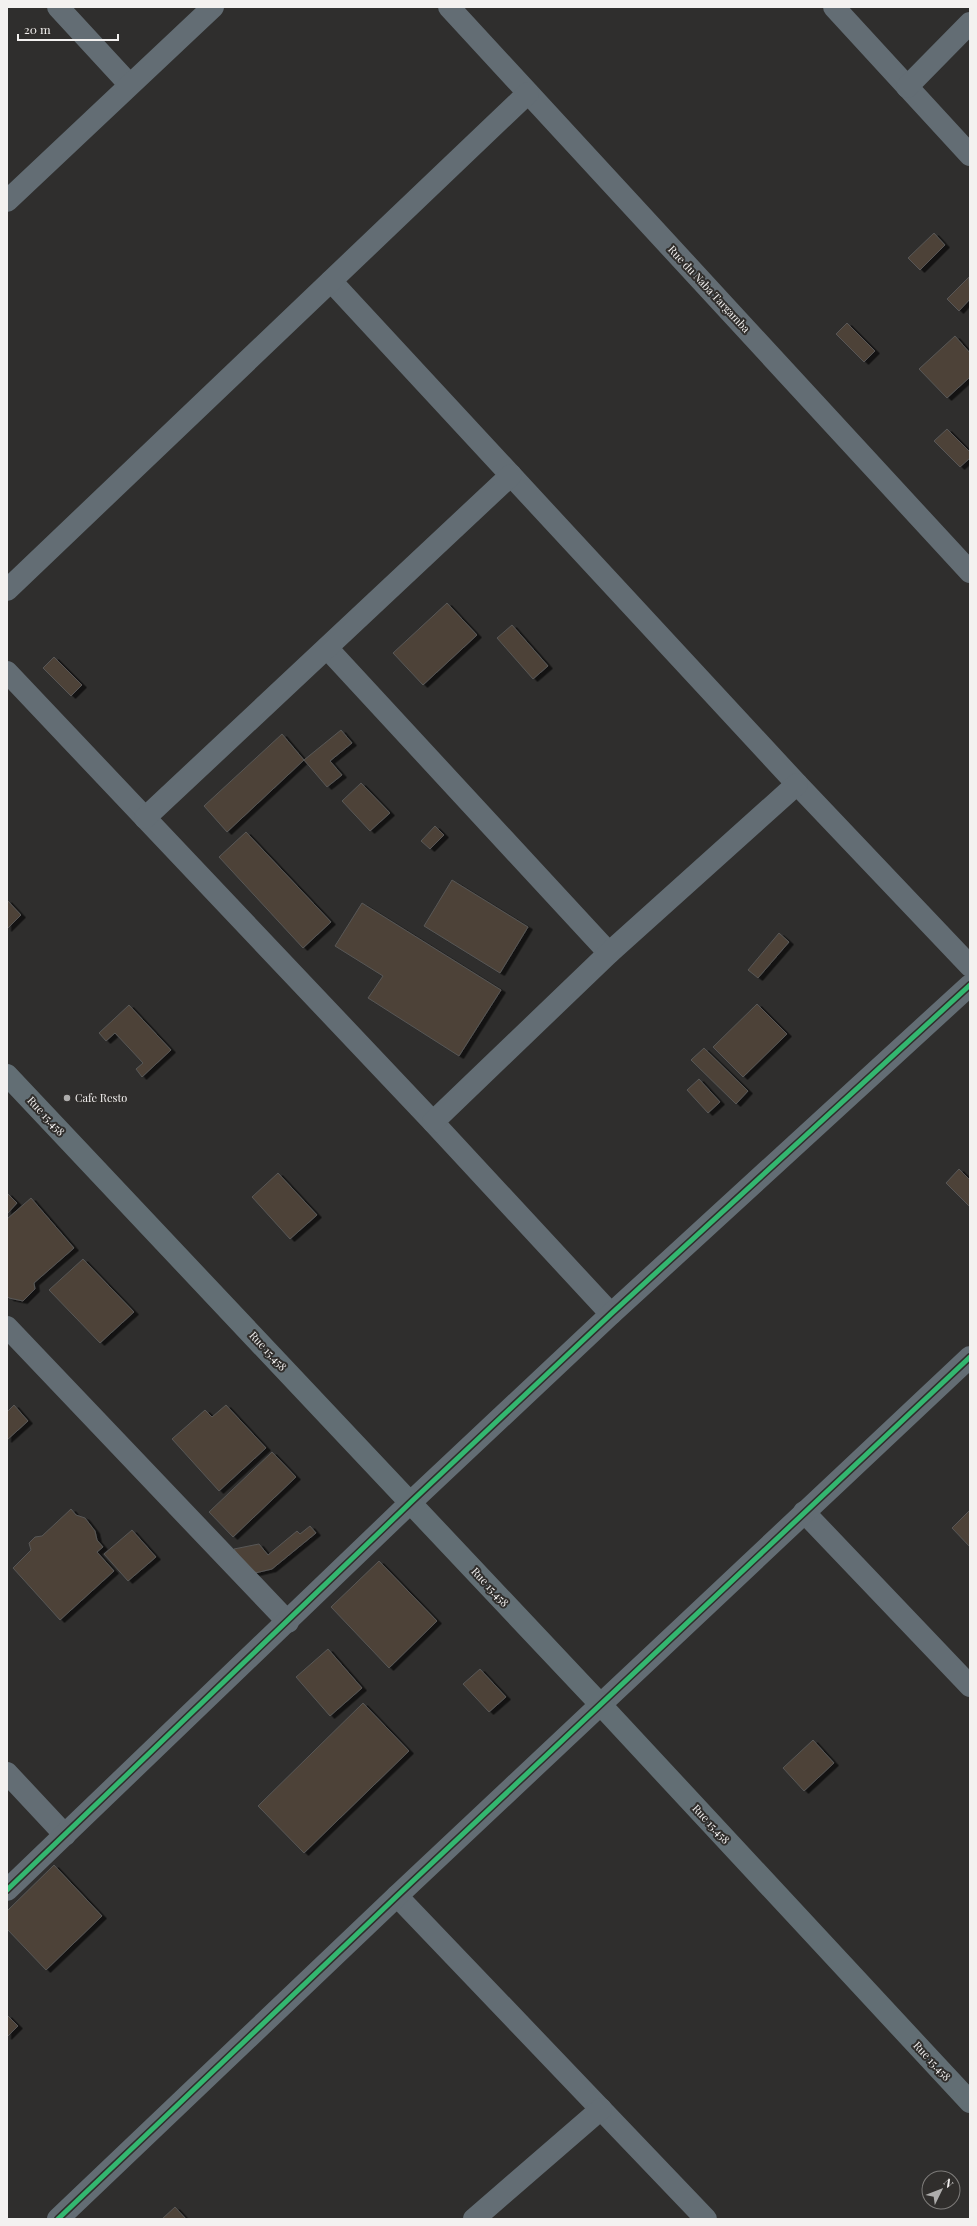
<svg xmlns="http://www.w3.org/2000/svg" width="977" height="2226" viewBox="0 0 977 2226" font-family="'Playfair Display',serif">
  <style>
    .building { fill: #4d4339; stroke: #585756; filter: url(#shadow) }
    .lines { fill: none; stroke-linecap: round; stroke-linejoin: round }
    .minor { stroke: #636d74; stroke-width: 22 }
    .major { stroke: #626e74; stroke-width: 22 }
    .cycleway-casing { stroke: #302e2c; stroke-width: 8 }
    .cycleway { stroke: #33b770; stroke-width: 5 }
    .poi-dot { fill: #aeadac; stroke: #302e2c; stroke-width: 1.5 }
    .labels { text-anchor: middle; stroke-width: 4; stroke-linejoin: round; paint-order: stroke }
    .street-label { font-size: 11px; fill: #f3f1f0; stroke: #302e2c }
    .poi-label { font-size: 11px; fill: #f3f1f0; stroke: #302e2c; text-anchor: start }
  </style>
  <defs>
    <filter id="shadow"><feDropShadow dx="4.5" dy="2.5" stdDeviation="0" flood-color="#0009"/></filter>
  </defs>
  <rect width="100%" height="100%" fill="#2f2e2d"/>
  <g class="building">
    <path d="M 934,233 L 945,245 L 920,270 L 908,258 Z"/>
    <path d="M 969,277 L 970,299 L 959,311 L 947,299 Z"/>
    <path d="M 847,323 L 875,351 L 864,362 L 836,334 Z"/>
    <path d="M 955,336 L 970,353 L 970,377 L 947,398 L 919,369 Z"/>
    <path d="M 947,429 L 970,452 L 970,458 L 960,467 L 934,441 Z"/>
    <path d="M 447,603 L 477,635 L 423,685 L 393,653 Z"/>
    <path d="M 512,625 L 548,666 L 533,679 L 497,638 Z"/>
    <path d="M 54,657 L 82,685 L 71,696 L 43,668 Z"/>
    <path d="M 341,730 L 352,743 L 330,761 L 342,775 L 327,787 L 304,760 Z"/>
    <path d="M 282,734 L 304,760 L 227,832 L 204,806 Z"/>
    <path d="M 361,783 L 390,813 L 370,831 L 342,801 Z"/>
    <path d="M 435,826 L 444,835 L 430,849 L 421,841 Z"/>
    <path d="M 246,832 L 331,922 L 303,948 L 219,857 Z"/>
    <path d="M 452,880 L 528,927 L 500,973 L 424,926 Z"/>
    <path d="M 7,900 L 21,915 L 7,929 Z"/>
    <path d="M 362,903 L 501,990 L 459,1056 L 368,998 L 383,976 L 335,946 Z"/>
    <path d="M 779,933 L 789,942 L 758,978 L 748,970 Z"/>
    <path d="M 757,1004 L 787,1034 L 743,1077 L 713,1047 Z"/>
    <path d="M 129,1005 L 171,1050 L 142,1077 L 136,1069 L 143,1063 L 115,1033 L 106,1041 L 99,1033 Z"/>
    <path d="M 704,1048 L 748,1091 L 736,1104 L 691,1060 Z"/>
    <path d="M 699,1079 L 720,1102 L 708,1113 L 687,1090 Z"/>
    <path d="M 959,1169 L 970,1180 L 970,1207 L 946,1183 Z"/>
    <path d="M 278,1173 L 317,1215 L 290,1239 L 252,1197 Z"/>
    <path d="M 7,1193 L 17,1203 L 7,1214 Z"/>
    <path d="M 31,1198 L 74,1248 L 34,1283 L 35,1289 L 23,1301 L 9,1298 L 7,1296 L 7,1219 Z"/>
    <path d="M 83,1259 L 134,1312 L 100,1343 L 49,1290 Z"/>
    <path d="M 14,1405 L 28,1421 L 7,1440 L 7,1412 Z"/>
    <path d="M 226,1405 L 266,1448 L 219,1491 L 172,1439 L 205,1410 L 212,1417 Z"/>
    <path d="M 272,1452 L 296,1477 L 233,1537 L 209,1512 Z"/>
    <path d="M 71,1509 L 76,1515 L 85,1518 L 95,1531 L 97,1540 L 103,1547 L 97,1552 L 114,1571 L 60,1620 L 13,1568 L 31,1550 L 29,1543 L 35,1537 L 42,1536 Z"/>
    <path d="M 970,1510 L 970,1547 L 952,1528 Z"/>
    <path d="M 310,1526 L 316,1533 L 272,1569 L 251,1574 L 234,1549 L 259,1544 L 268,1555 L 297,1531 L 300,1534 Z"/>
    <path d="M 132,1530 L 156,1557 L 128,1581 L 104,1554 Z"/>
    <path d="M 379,1561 L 437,1621 L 389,1668 L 331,1607 Z"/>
    <path d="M 328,1649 L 362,1688 L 330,1716 L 296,1677 Z"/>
    <path d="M 480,1669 L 506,1697 L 489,1712 L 463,1684 Z"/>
    <path d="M 363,1703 L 409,1751 L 304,1853 L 258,1806 Z"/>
    <path d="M 813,1740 L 834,1763 L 804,1791 L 783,1768 Z"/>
    <path d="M 54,1865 L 102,1916 L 46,1970 L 7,1929 L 7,1911 Z"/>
    <path d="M 7,2015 L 18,2026 L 7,2037 Z"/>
    <path d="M 175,2207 L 186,2219 L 162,2219 Z"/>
  </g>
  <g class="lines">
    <g class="minor">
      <path d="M 58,7 L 129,84"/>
      <path d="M 449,7 L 970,572"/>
      <path d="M 834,7 L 970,155"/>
      <path d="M 907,87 L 970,23"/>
      <path d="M 7,201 L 213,7"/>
      <path d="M 331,281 L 797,784 L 970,966"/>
      <path d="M 7,590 L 528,93"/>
      <path d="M 327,648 L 609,953"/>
      <path d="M 7,672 L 433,1122 L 611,1314"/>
      <path d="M 145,818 L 511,475"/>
      <path d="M 433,1122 L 609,953 L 797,784"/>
      <path d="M 7,1327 L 288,1622"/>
      <path d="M 804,1512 L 970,1686"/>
      <path d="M 7,1773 L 65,1835"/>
      <path d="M 7,1890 L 411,1502 L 611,1314 L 970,985"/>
      <path d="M 397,1896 L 706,2219"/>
      <path d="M 58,2219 L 397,1896 L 970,1357"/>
      <path d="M 474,2219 L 601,2109"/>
    </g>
    <path class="major" d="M 7,1075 L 601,1705 L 970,2102"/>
    <defs>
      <g id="cycleway">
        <path d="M 7,1890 L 411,1502 L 611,1314 L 970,985"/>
        <path d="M 58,2219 L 397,1896 L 970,1357"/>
      </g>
    </defs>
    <use href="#cycleway" class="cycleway-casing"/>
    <use href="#cycleway" class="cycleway"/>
  </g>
  <circle class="poi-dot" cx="67" cy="1098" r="4"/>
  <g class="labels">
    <g class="street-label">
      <text transform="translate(709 289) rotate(47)" y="4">Rue du Naba Targamba</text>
      <text transform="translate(46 1116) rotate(47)" y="4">Rue 15.458</text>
      <text transform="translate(268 1351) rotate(47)" y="4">Rue 15.458</text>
      <text transform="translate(490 1587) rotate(47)" y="4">Rue 15.458</text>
      <text transform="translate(711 1824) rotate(47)" y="4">Rue 15.458</text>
      <text transform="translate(932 2061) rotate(47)" y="4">Rue 15.458</text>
    </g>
    <g class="poi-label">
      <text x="75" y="1102">Cafe Resto</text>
    </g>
  </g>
  <rect width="977" height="2226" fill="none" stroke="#f3f1f0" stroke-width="16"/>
  <g transform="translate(941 2190) rotate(47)"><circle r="19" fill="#302e2c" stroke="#7e7c7a"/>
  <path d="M0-3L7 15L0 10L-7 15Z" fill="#aeadac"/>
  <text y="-6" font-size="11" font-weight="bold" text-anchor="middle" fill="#f3f1f0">N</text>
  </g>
  <path d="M18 34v6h100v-6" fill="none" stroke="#f3f1f0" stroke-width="2"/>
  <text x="24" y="34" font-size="12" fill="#f3f1f0" stroke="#302e2c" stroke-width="3" paint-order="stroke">20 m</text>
</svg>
